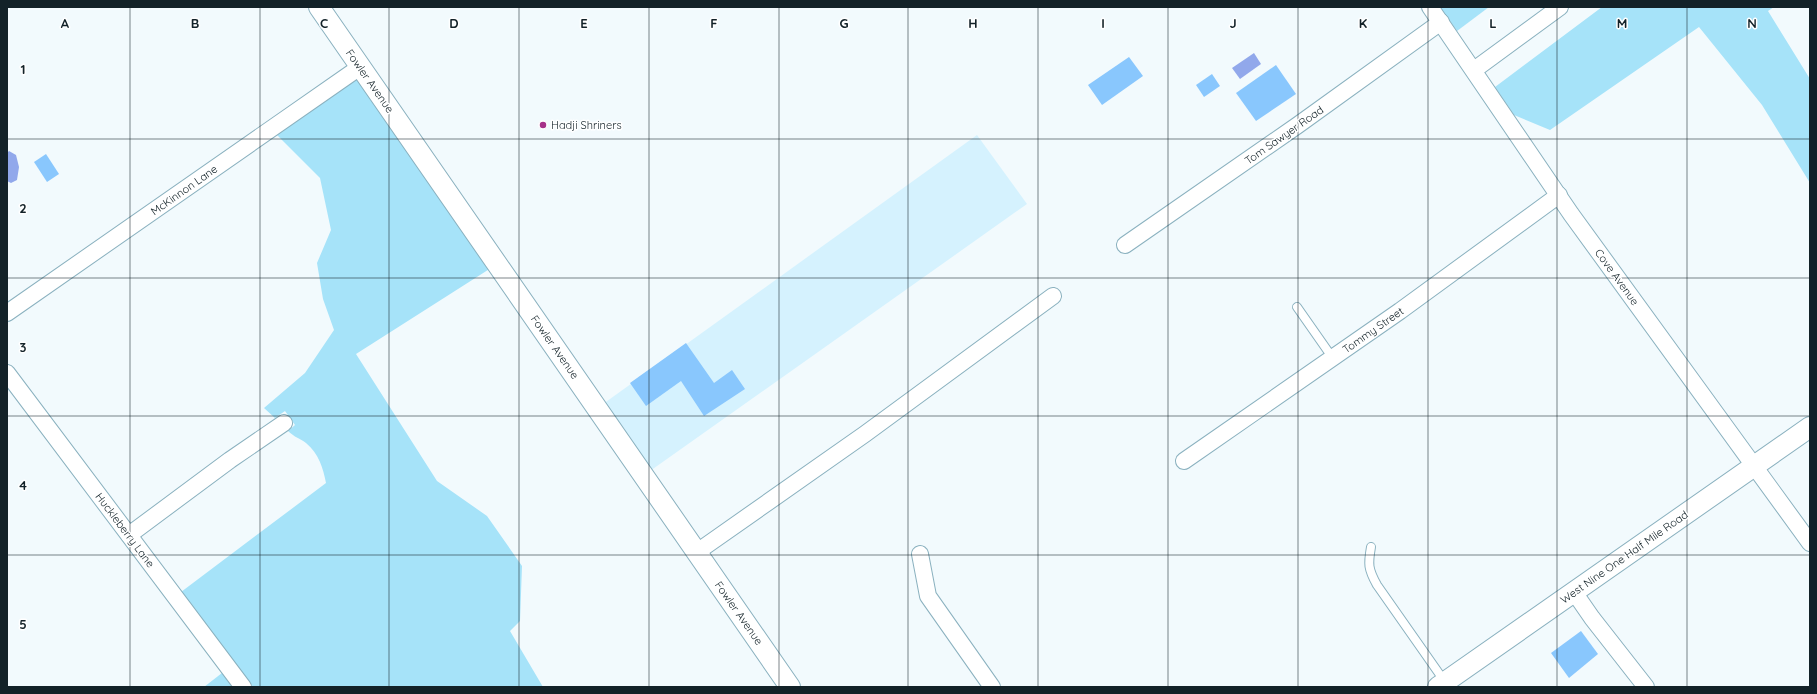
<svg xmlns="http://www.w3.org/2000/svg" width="1817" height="694" viewBox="0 0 1817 694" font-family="Quicksand,sans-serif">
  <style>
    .built { fill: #d5f2fe }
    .green { fill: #a6e3f9 }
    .water { fill: #91a8eb }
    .building { fill: #89c7fd }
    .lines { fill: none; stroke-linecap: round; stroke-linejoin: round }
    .service-casing { stroke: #8ab1bf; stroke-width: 10 }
    .minor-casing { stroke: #8ab1bf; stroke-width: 18 }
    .tertiary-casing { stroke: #8ab1bf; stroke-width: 22 }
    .service { stroke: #fff; stroke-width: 8 }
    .minor { stroke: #fff; stroke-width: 16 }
    .tertiary { stroke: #fff; stroke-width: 20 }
    .grid { fill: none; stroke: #132228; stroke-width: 1; stroke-opacity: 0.55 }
    .poi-dot { fill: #a63189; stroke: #fff; stroke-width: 1.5 }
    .labels { text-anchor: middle; stroke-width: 3; stroke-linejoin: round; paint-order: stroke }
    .street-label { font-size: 11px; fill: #132228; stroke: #fff }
    .poi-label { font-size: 11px; fill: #132228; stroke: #fff; text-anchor: start }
    .grid-label { font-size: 13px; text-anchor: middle; font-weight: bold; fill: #132228; stroke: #fff; stroke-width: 3; stroke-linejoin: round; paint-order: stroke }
  </style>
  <rect width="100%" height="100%" fill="#f2fafd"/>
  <path class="built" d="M 977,135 L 1027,204 L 650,471 L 603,404 Z"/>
  <g class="green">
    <path d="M 1440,7 L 1489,7 L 1457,31 Z"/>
    <path d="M 1602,7 L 1774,7 L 1768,11 L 1810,79 L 1810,183 L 1762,105 L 1699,27 L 1550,130 L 1514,115 L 1495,87 Z"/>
    <path d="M 359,78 L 491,268 L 356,354 L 437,481 L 487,516 L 522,566 L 520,621 L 510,631 L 543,687 L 253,687 L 181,592 L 326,483 C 323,468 319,454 306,443 C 301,439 294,437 288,431 L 295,425 L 285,411 L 275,418 L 264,408 L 305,373 L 334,330 L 323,299 L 317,263 L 331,230 L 320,178 L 277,135 Z"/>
    <path d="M 222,673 L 233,687 L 204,687 Z"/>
  </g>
  <g class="water">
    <path d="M 1254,53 L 1261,64 L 1240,79 L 1232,68 Z"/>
    <path d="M 9,151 L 16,155 L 19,167 L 17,180 L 11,183 L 7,181 L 7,153 Z"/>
  </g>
  <g class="building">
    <path d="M 1129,57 L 1143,76 L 1102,105 L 1088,85 Z"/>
    <path d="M 1276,65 L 1296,94 L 1256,121 L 1236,93 Z"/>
    <path d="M 1212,74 L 1220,86 L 1204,97 L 1196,85 Z"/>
    <path d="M 46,154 L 59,174 L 47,182 L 34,162 Z"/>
    <path d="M 686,343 L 714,383 L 732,370 L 745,389 L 704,416 L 681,381 L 646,406 L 630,383 Z"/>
    <path d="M 1581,631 L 1598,654 L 1569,678 L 1551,653 Z"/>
  </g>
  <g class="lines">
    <defs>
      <g id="service">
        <path d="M 1297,307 L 1332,357"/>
        <path d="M 1371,547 C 1368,564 1368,569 1377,585 L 1445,682"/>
      </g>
      <g id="minor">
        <path d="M 1430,7 L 1571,214 L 1810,543"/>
        <path d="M 1474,70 L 1560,7"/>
        <path d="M 1125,245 L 1298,125 L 1441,22"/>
        <path d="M 7,313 L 360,67"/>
        <path d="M 7,373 L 243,687"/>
        <path d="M 1184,461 L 1400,311 L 1559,195"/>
        <path d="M 129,535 L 230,460 L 284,423"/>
        <path d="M 697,552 L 865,434 L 1053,296"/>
        <path d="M 920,554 L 928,596 L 992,687"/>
        <path d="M 1574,592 L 1592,618 L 1646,687"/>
      </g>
      <g id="tertiary">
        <path d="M 319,7 L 790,687"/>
        <path d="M 1438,687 L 1810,427"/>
      </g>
    </defs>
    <use href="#service" class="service-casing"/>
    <use href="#minor" class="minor-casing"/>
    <use href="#tertiary" class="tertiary-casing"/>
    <use href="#service" class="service"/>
    <use href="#minor" class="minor"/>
    <use href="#tertiary" class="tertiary"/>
  </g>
  <path class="grid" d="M 130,7 L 130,687M 260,7 L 260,687M 389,7 L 389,687M 519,7 L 519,687M 649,7 L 649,687M 779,7 L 779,687M 908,7 L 908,687M 1038,7 L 1038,687M 1168,7 L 1168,687M 1298,7 L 1298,687M 1428,7 L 1428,687M 1557,7 L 1557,687M 1687,7 L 1687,687M 7,139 L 1810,139M 7,278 L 1810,278M 7,416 L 1810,416M 7,555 L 1810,555"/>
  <circle class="poi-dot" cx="543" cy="125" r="4"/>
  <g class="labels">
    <g class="street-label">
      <text transform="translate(370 81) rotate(55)" y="4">Fowler Avenue</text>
      <text transform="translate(1284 135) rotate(-35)" y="4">Tom Sawyer Road</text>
      <text transform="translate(184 190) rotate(-35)" y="4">McKinnon Lane</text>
      <text transform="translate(1617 277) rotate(54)" y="4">Cove Avenue</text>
      <text transform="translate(1373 330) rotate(-35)" y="4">Tommy Street</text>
      <text transform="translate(555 347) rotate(55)" y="4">Fowler Avenue</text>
      <text transform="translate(125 530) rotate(53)" y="4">Huckleberry Lane</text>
      <text transform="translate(1624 557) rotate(-35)" y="4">West Nine One Half Mile Road</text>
      <text transform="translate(739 613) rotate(55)" y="4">Fowler Avenue</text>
    </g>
    <g class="poi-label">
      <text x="551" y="129">Hadji Shriners</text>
    </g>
  </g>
  <g class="grid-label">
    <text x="65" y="28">A</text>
    <text x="195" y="28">B</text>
    <text x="324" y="28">C</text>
    <text x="454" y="28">D</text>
    <text x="584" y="28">E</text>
    <text x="714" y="28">F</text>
    <text x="844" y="28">G</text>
    <text x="973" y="28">H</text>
    <text x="1103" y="28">I</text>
    <text x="1233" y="28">J</text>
    <text x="1363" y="28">K</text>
    <text x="1493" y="28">L</text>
    <text x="1622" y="28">M</text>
    <text x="1752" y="28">N</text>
    <text x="23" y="74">1</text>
    <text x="23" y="213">2</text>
    <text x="23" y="352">3</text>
    <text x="23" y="490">4</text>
    <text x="23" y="629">5</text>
  </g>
  <rect width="1817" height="694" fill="none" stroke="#132228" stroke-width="16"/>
</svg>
